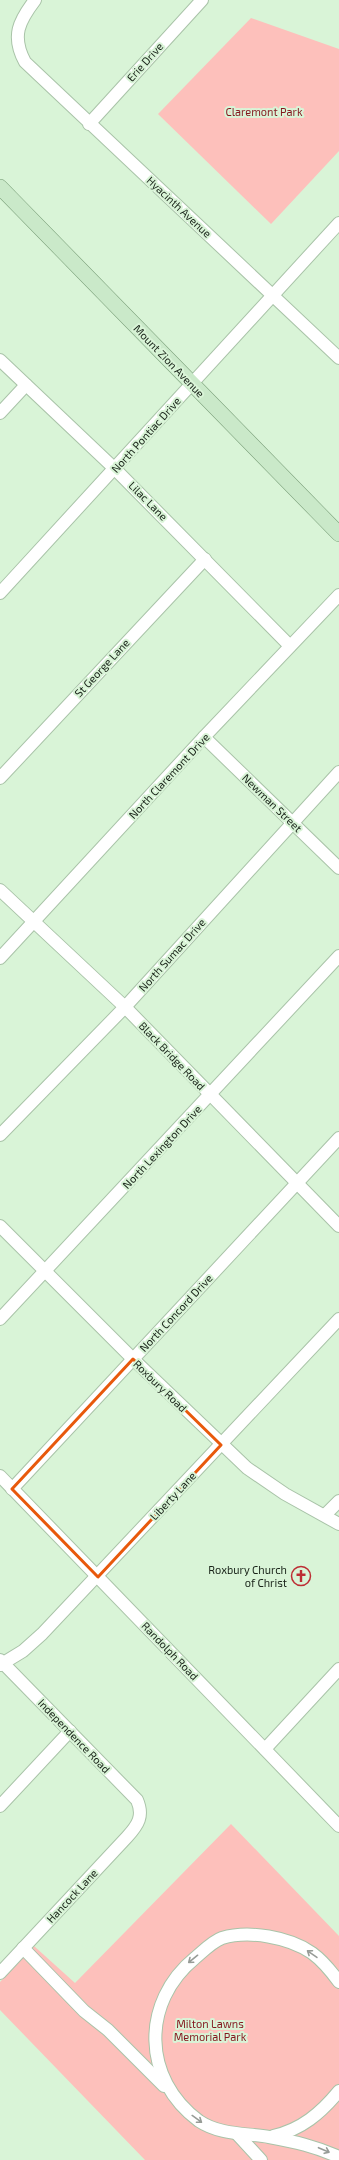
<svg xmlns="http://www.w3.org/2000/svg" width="339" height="2160" viewBox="0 0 339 2160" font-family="'Exo 2',sans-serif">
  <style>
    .green { fill: #fdc0bb }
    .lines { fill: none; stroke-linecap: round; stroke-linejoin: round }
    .minor-casing { stroke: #a9c3a8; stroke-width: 14 }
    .major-casing { stroke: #759a74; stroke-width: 16 }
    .minor { stroke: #fff; stroke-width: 12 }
    .major { stroke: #cae9c9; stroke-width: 15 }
    .oneway { stroke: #979c97 }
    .marked { fill: none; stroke: #e8590c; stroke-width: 3; stroke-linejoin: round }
    .labels { text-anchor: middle; stroke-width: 4; stroke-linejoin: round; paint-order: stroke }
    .street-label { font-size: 11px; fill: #182218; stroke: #d9f4d7 }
    .park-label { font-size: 11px; fill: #84171e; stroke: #d9f4d7 }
    .poi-label { font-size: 11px; fill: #182218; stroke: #d9f4d7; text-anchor: end }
  </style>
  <rect width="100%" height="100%" fill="#d9f4d7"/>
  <g class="green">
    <path d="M 251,18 L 339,49 L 339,151 L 271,224 L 158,114 Z"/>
    <path d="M 231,1824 L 339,1936 L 339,2160 L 145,2160 L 0,2010 L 0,1982 L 34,1946 L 75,1983 Z"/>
  </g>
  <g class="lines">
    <defs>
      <g id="minor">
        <path d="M 35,0 C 19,21 11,36 25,62 L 339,358"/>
        <path d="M 89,124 L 202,0"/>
        <path d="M 0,360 L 115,469 L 290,646"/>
        <path d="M 0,413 L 26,385"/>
        <path d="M 0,593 L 339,223"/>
        <path d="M 204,737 L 339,868"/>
        <path d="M 0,778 L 205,559"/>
        <path d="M 0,890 L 125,1007 L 339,1226"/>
        <path d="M 0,958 L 204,737 L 339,595"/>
        <path d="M 0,1135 L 125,1007 L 339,772"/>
        <path d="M 0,1226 L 133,1359 L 247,1468 L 285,1494 L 339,1524"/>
        <path d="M 0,1319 L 339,956"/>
        <path d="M 0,1476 L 339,1826"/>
        <path d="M 12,1489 L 339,1138"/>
        <path d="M 325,1515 L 339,1501"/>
        <path d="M 0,1660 L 137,1800 C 144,1816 138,1825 127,1837 L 0,1973"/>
        <path d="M 0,1665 L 23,1651 L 42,1634 L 339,1319"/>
        <path d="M 265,1749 L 339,1669"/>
        <path d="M 0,1806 L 70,1731"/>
        <path d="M 23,1948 L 84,2011 L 108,2030 L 164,2086"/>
        <path d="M 339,1982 C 331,1971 323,1961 312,1953 C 289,1937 249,1930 222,1938 C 213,1941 202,1952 195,1958 C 141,2002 142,2079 199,2121 C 220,2135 246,2133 269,2137 C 296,2142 314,2146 339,2157"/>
        <path d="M 237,2134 L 261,2160"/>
        <path d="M 273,2136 C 301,2130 321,2113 339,2091"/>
      </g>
      <path id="major" d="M 0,187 L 339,534"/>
    </defs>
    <use href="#minor" class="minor-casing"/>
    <use href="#major" class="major-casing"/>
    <use href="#minor" class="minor"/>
    <use href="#major" class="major"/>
  </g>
  <defs><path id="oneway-shaft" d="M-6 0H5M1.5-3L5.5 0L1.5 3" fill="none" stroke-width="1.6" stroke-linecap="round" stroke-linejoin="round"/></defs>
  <g class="oneway">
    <use href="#oneway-shaft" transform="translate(312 1954) rotate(-145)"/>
    <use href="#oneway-shaft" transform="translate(193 1959) rotate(141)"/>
    <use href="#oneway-shaft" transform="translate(197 2119) rotate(36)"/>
    <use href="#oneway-shaft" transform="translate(324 2150) rotate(23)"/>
  </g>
  <path class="marked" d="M 133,1359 L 221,1445 L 98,1577 L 12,1489 Z"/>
  <defs>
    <symbol id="church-ring" viewBox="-11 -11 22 22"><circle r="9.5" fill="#d9f4d7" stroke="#bd2d34" stroke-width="1.5"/><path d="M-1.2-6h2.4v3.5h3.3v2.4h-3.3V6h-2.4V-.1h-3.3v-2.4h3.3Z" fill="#bd2d34"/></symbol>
  </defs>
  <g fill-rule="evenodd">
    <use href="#church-ring" x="290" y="1565" width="22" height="22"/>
  </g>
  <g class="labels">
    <g class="street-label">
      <text transform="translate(145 62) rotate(-48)" y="4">Erie Drive</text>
      <text transform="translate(179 207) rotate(43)" y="4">Hyacinth Avenue</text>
      <text transform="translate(169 361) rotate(46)" y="4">Mount Zion Avenue</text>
      <text transform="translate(146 435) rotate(-48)" y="4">North Pontiac Drive</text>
      <text transform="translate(148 501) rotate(45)" y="4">Lilac Lane</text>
      <text transform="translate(102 668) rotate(-47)" y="4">St George Lane</text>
      <text transform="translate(169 776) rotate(-47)" y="4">North Claremont Drive</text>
      <text transform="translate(272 803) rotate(44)" y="4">Newman Street</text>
      <text transform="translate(172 955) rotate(-48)" y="4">North Sumac Drive</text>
      <text transform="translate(172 1056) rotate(46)" y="4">Black Bridge Road</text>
      <text transform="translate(162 1147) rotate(-47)" y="4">North Lexington Drive</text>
      <text transform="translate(176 1313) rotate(-47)" y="4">North Concord Drive</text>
      <text transform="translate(160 1386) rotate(44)" y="4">Roxbury Road</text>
      <text transform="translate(173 1496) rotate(-47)" y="4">Liberty Lane</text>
      <text transform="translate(170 1651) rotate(46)" y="4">Randolph Road</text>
      <text transform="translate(74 1736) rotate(46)" y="4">Independence Road</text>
      <text transform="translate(72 1896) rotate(-47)" y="4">Hancock Lane</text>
    </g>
    <g class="park-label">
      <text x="264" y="116">Claremont Park</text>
      <text x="210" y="2028">Milton Lawns<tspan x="210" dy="13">Memorial Park</tspan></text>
    </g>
    <g class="poi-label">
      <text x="287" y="1574">Roxbury Church<tspan x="287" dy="13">of Christ</tspan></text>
    </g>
  </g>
</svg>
